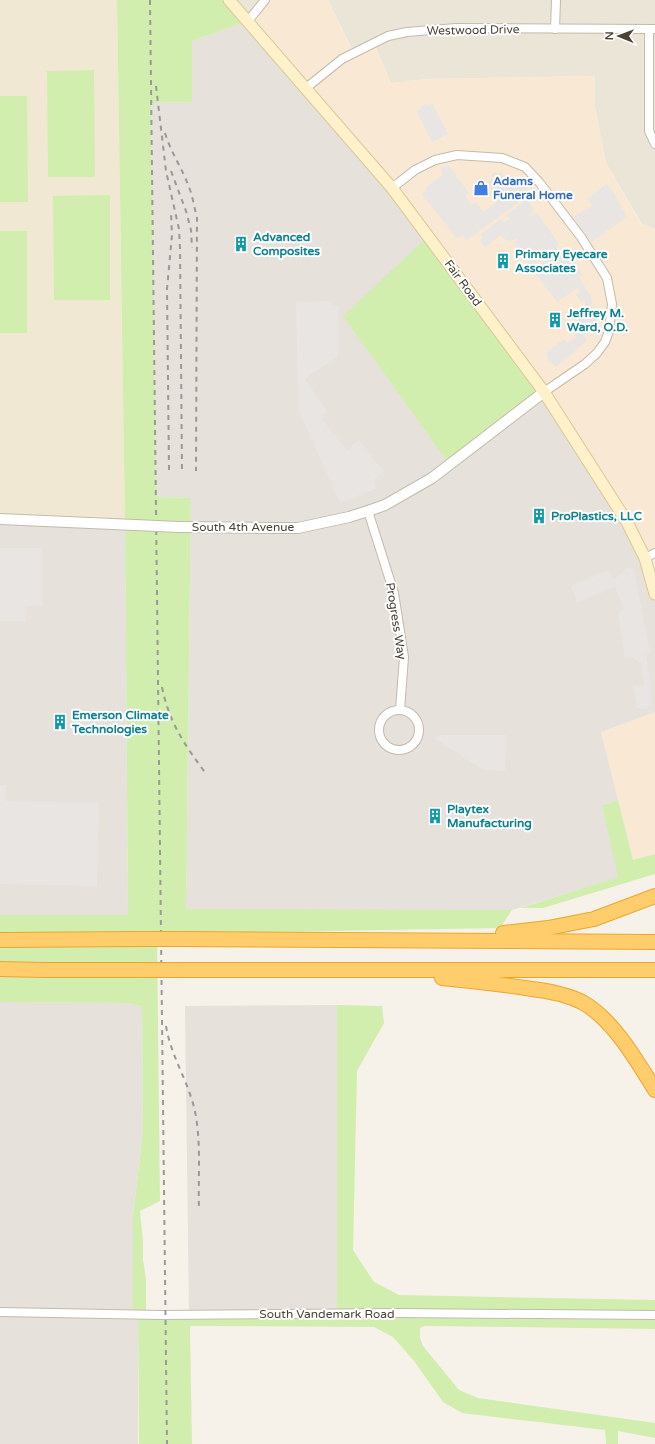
<svg xmlns="http://www.w3.org/2000/svg" width="655" height="1444" viewBox="0 0 655 1444" font-family="'Varela Round',sans-serif">
  <style>
    .residential { fill: #ebe5d7 }
    .commercial { fill: #f9e9d4 }
    .industrial { fill: #e6e1db }
    .education { fill: #f1e8d3 }
    .green { fill: #d2eeaf }
    .parking { fill: #e8e5e2 }
    .lines { fill: none; stroke-linecap: round; stroke-linejoin: round }
    .minor-casing { stroke: #c3bbab; stroke-width: 10 }
    .tertiary-casing { stroke: #c3bbab; stroke-width: 12 }
    .secondary-casing { stroke: #dbc795; stroke-width: 13 }
    .motorway-casing { stroke: #eea52c; stroke-width: 16 }
    .minor { stroke: #fff; stroke-width: 8 }
    .tertiary { stroke: #fff; stroke-width: 10 }
    .secondary { stroke: #fff2cb; stroke-width: 11 }
    .motorway { stroke: #ffcd6c; stroke-width: 14 }
    .rail { stroke: #999; stroke-width: 2; stroke-dasharray: 5 5; stroke-linecap: butt }
    .tertiary-bridge-casing { stroke: #c3bbab; stroke-width: 12; stroke-linecap: butt }
    .motorway-bridge-casing { stroke: #eea52c; stroke-width: 16; stroke-linecap: butt }
    .tertiary-bridge { stroke: #fff; stroke-width: 10 }
    .motorway-bridge { stroke: #ffcd6c; stroke-width: 14 }
    .labels { text-anchor: middle; stroke-width: 4; stroke-linejoin: round; paint-order: stroke }
    .street-label { font-size: 12px; fill: #4c4337; stroke: #fff }
    .shop-label { font-size: 12px; font-weight: bold; fill: #366cbe; stroke: #fff; text-anchor: start }
    .culture-label { font-size: 12px; font-weight: bold; fill: #0d838f; stroke: #fff; text-anchor: start }
  </style>
  <rect width="100%" height="100%" fill="#f6f2ea"/>
  <g class="residential">
    <path d="M 229,0 L 265,0 L 248,21 Z"/>
    <path d="M 328,0 L 655,0 L 655,229 L 642,224 L 606,163 L 595,107 L 595,76 L 429,79 L 391,83 L 374,43 L 354,53 Z"/>
  </g>
  <g class="commercial">
    <path d="M 265,0 L 328,0 L 354,53 L 374,43 L 391,83 L 429,79 L 595,76 L 595,107 L 606,163 L 641,224 L 655,229 L 655,553 L 645,558 L 248,21 Z"/>
    <path d="M 655,712 L 655,854 L 633,861 L 601,732 Z"/>
  </g>
  <g class="industrial">
    <path d="M 248,21 L 392,188 L 544,392 L 627,522 L 655,594 L 655,712 L 601,732 L 618,800 L 602,805 L 619,877 L 512,910 L 186,910 L 191,498 L 156,497 L 151,103 L 192,102 L 192,41 Z"/>
    <path d="M 0,519 L 125,525 L 128,915 L 0,915 Z"/>
    <path d="M 0,1002 L 129,1003 L 142,1007 L 143,1131 L 133,1214 L 133,1314 L 138,1315 L 138,1444 L 0,1444 Z"/>
    <path d="M 337,1005 L 337,1313 L 189,1315 L 185,1006 Z"/>
  </g>
  <path class="education" d="M 0,0 L 117,0 L 125,525 L 0,519 Z"/>
  <g class="green">
    <path d="M 117,0 L 229,0 L 248,21 L 192,41 L 192,102 L 151,103 L 156,497 L 191,498 L 186,909 L 512,910 L 500,928 L 157,934 L 160,1201 L 140,1211 L 143,1242 L 143,1260 L 146,1278 L 146,1315 L 337,1313 L 337,1005 L 382,1006 L 384,1023 L 357,1071 L 353,1250 L 374,1282 L 399,1295 L 655,1300 L 655,1329 L 424,1326 L 420,1328 L 420,1338 L 423,1346 L 459,1390 L 478,1398 L 655,1423 L 655,1438 L 618,1431 L 618,1444 L 606,1444 L 605,1430 L 462,1413 L 443,1402 L 414,1361 L 393,1337 L 374,1327 L 190,1326 L 192,1444 L 139,1444 L 138,1315 L 133,1314 L 133,1214 L 143,1131 L 142,1007 L 129,1003 L 0,1002 L 0,915 L 128,915 L 125,525 Z"/>
    <path d="M 94,70 L 95,177 L 48,177 L 47,71 Z"/>
    <path d="M 0,96 L 27,96 L 28,202 L 0,202 Z"/>
    <path d="M 110,195 L 110,300 L 54,300 L 53,196 Z"/>
    <rect x="0" y="231" width="27" height="102"/>
    <path d="M 428,236 L 544,392 L 450,465 L 343,316 Z"/>
    <path d="M 618,800 L 633,860 L 655,854 L 655,874 L 543,908 L 520,908 L 618,877 L 602,805 Z"/>
  </g>
  <g class="parking">
    <path d="M 432,103 L 448,134 L 432,142 L 417,112 L 421,109 L 421,106 L 426,104 L 428,106 Z"/>
    <path d="M 448,165 L 469,193 L 465,196 L 472,205 L 475,202 L 484,212 L 499,199 L 488,182 L 494,177 L 491,175 L 495,172 L 497,174 L 501,171 L 514,188 L 523,182 L 529,187 L 525,191 L 527,196 L 467,240 L 463,235 L 457,239 L 422,194 L 427,190 L 426,187 L 443,175 L 440,167 Z"/>
    <path d="M 606,184 L 614,193 L 627,217 L 591,242 L 573,217 L 592,206 L 588,199 Z"/>
    <path d="M 527,199 L 534,209 L 530,214 L 532,217 L 537,213 L 559,244 L 556,248 L 564,258 L 568,256 L 583,274 L 579,278 L 591,296 L 593,312 L 599,312 L 594,331 L 589,329 L 584,337 L 587,341 L 556,367 L 547,358 L 548,357 L 546,353 L 564,339 L 567,343 L 574,339 L 582,324 L 582,322 L 578,321 L 580,310 L 585,311 L 585,300 L 581,302 L 576,295 L 580,292 L 577,288 L 557,302 L 533,270 L 552,255 L 551,252 L 531,266 L 514,243 L 518,240 L 516,238 L 511,241 L 506,240 L 501,235 L 485,247 L 480,241 L 483,239 L 481,234 L 501,219 L 504,222 L 510,219 L 507,215 Z"/>
    <path d="M 332,301 L 332,306 L 338,306 L 338,356 L 305,379 L 327,411 L 322,419 L 347,450 L 359,440 L 384,472 L 374,480 L 377,488 L 340,503 L 298,409 L 296,302 Z"/>
    <path d="M 0,548 L 42,548 L 42,606 L 26,606 L 26,621 L 0,621 Z"/>
    <path d="M 627,568 L 634,569 L 650,653 L 646,653 L 652,705 L 649,706 L 648,708 L 645,709 L 637,708 L 633,686 L 644,684 L 641,663 L 631,657 L 625,658 L 618,614 L 624,609 L 615,587 L 577,603 L 571,586 L 609,570 L 613,580 Z"/>
    <path d="M 438,735 L 506,735 L 505,771 L 484,770 L 435,739 Z"/>
    <path d="M 0,785 L 6,785 L 6,801 L 99,802 L 97,886 L 0,884 Z"/>
  </g>
  <g class="lines">
    <defs>
      <g id="minor">
        <path d="M 248,21 L 265,0"/>
        <path d="M 555,29 L 556,0"/>
        <path d="M 649,29 L 649,131 L 655,144"/>
        <path d="M 306,88 L 342,59 L 388,36 L 407,32 L 456,28 L 655,29"/>
        <path d="M 392,188 L 415,170 L 435,160 L 457,155 L 502,158 L 525,167 L 539,182 L 581,237 L 607,278 L 612,304 L 609,331 L 605,342 L 597,353 L 585,364 L 544,392"/>
        <path d="M 368,511 L 394,593 L 404,657 L 400,710"/>
        <path d="M 645,558 L 655,553"/>
        <circle cx="399" cy="730" r="20"/>
        <path d="M 0,1312 L 161,1315 L 396,1313 L 655,1315"/>
      </g>
      <g id="tertiary">
        <path d="M 0,519 L 135,525"/>
        <path d="M 179,527 L 277,528 L 298,528 L 349,517 L 368,511 L 385,505 L 432,478 L 544,392"/>
      </g>
      <path id="secondary" d="M 229,0 L 392,188 L 544,392 L 627,522 L 645,558 L 655,594"/>
      <g id="motorway">
        <path d="M 503,933 L 548,928 L 594,919 L 655,896"/>
        <path d="M 178,939 L 655,942"/>
        <path d="M 0,940 L 142,939"/>
        <path d="M 0,969 L 45,970 L 143,970"/>
        <path d="M 181,970 L 655,970"/>
        <path d="M 442,978 C 472,981 502,984 532,989 C 549,991 566,994 582,1002 C 613,1019 637,1061 655,1090"/>
      </g>
    </defs>
    <use href="#minor" class="minor-casing"/>
    <use href="#tertiary" class="tertiary-casing"/>
    <use href="#secondary" class="secondary-casing"/>
    <use href="#motorway" class="motorway-casing"/>
    <use href="#minor" class="minor"/>
    <use href="#tertiary" class="tertiary"/>
    <use href="#secondary" class="secondary"/>
    <use href="#motorway" class="motorway"/>
    <g class="rail">
      <path d="M 150,0 L 167,1444"/>
      <path d="M 156,86 L 166,171 L 179,229 L 180,248 L 182,470"/>
      <path d="M 165,133 C 170,150 180,165 187,182 C 192,193 194,206 197,218 L 196,471"/>
      <path d="M 171,171 L 186,211 L 191,230 L 192,248"/>
      <path d="M 169,470 L 167,289 L 172,235 L 171,212"/>
      <path d="M 162,687 C 169,723 186,747 207,775"/>
      <path d="M 166,1026 C 171,1058 191,1085 196,1117 C 201,1147 198,1179 199,1209"/>
    </g>
    <defs>
      <path id="tertiary-bridge" d="M 135,525 L 179,527"/>
      <g id="motorway-bridge">
        <path d="M 142,939 L 178,939"/>
        <path d="M 143,970 L 181,970"/>
      </g>
    </defs>
    <use href="#tertiary-bridge" class="tertiary-bridge-casing"/>
    <use href="#motorway-bridge" class="motorway-bridge-casing"/>
    <use href="#tertiary-bridge" class="tertiary-bridge"/>
    <use href="#motorway-bridge" class="motorway-bridge"/>
  </g>
  <defs>
    <symbol id="shop-bare" viewBox="-9 -9 18 18"><path d="M-5-2.5h2.3a2.7 3.5 0 0 1 5.4 0H5L5.5 6h-11ZM-1.5-2.5h3a1.5 2.3 0 0 0-3 0Z" fill="#3f7fe0" stroke="#fff" stroke-width="2.5" paint-order="stroke"/></symbol>
    <symbol id="building-bare" viewBox="-9 -9 18 18"><path d="M-4-6H4V6H1V3H-1V6H-4ZM-2.5-4.3h1.7v1.8h-1.7ZM.8-4.3h1.7v1.8H.8ZM-2.5-1h1.7V.8h-1.7ZM.8-1h1.7V.8H.8Z" fill="#0f9aa8" stroke="#fff" stroke-width="2.5" paint-order="stroke"/></symbol>
  </defs>
  <g fill-rule="evenodd">
    <use href="#shop-bare" x="470" y="177" width="22" height="22"/>
    <use href="#building-bare" x="230" y="233" width="22" height="22"/>
    <use href="#building-bare" x="492" y="250" width="22" height="22"/>
    <use href="#building-bare" x="544" y="309" width="22" height="22"/>
    <use href="#building-bare" x="528" y="505" width="22" height="22"/>
    <use href="#building-bare" x="49" y="711" width="22" height="22"/>
    <use href="#building-bare" x="424" y="805" width="22" height="22"/>
  </g>
  <g class="labels">
    <g class="street-label">
      <text transform="translate(473 30) rotate(-1)" y="4">Westwood Drive</text>
      <text transform="translate(463 283) rotate(54)" y="4">Fair Road</text>
      <text x="243" y="531">South 4th Avenue</text>
      <text transform="translate(396 621) rotate(81)" y="4">Progress Way</text>
      <text x="327" y="1318">South Vandemark Road</text>
    </g>
    <g class="shop-label">
      <text x="493" y="185">Adams<tspan x="493" dy="14">Funeral Home</tspan></text>
    </g>
    <g class="culture-label">
      <text x="253" y="241">Advanced<tspan x="253" dy="14">Composites</tspan></text>
      <text x="515" y="258">Primary Eyecare<tspan x="515" dy="14">Associates</tspan></text>
      <text x="567" y="317">Jeffrey M.<tspan x="567" dy="14">Ward, O.D.</tspan></text>
      <text x="551" y="520">ProPlastics, LLC</text>
      <text x="72" y="719">Emerson Climate<tspan x="72" dy="14">Technologies</tspan></text>
      <text x="447" y="813">Playtex<tspan x="447" dy="14">Manufacturing</tspan></text>
    </g>
  </g>
  <g transform="translate(619 36) rotate(271)" stroke="#ffffff" stroke-width="3" paint-order="stroke">
  <path d="M0-3L7 15L0 10L-7 15Z" fill="#4c4337"/>
  <text y="-6" font-size="11" font-weight="bold" text-anchor="middle" fill="#4c4337">N</text>
  </g>
</svg>
